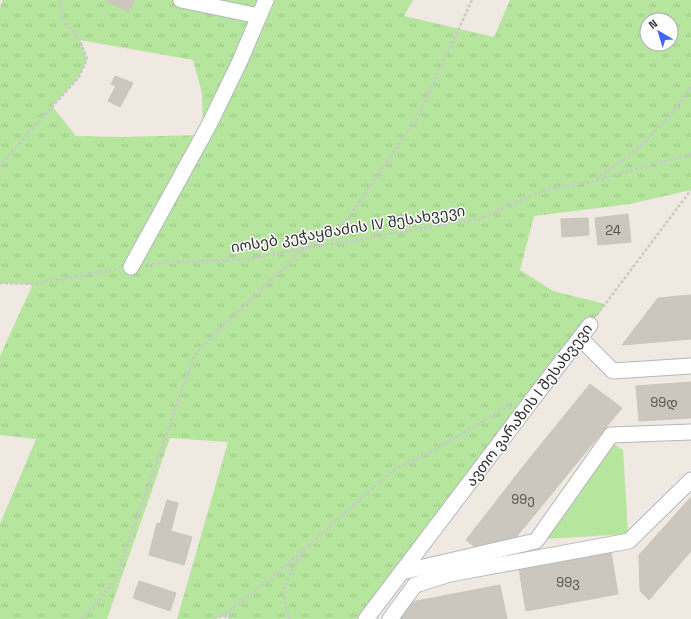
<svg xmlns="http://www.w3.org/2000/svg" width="691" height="619" viewBox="0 0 691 619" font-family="'Space Grotesk','Noto Sans Georgian',sans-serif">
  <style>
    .grass { fill: url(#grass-tufts); fill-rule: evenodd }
    .park { fill: #b6e59e }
    .building { fill: #cbc7bf; stroke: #cbc5ba }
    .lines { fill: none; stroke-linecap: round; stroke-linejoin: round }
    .minor-casing { stroke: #b4b7c1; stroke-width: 17 }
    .path { stroke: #c9c9c9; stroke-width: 2.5; stroke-dasharray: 3 2; stroke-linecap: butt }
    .minor { stroke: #fff; stroke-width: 15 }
    .labels { text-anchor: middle; stroke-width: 3; stroke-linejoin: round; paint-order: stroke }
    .number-label { font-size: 13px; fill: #555452 }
    .street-label { font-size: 15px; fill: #2e2e2e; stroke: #fff }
  </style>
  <defs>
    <pattern id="grass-tufts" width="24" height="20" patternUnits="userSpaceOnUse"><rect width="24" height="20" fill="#b6e59e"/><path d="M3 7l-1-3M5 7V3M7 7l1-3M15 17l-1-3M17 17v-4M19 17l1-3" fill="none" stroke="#9dc588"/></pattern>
  </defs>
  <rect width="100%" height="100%" fill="#efe9e1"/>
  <path class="grass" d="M 3,0 L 413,0 L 404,16 L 494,37 L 510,0 L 691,0 L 691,190 L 630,204 L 534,216 L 520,270 L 553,291 L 605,304 L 553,378 L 386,586 L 358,619 L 233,619 L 222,616 L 214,619 L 177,619 L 228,442 L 170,438 L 107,619 L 0,619 L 0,524 L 36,439 L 0,435 L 0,356 L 33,284 L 0,283 L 0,7 ZM 647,20 L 671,20 L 671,44 L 647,44 ZM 80,40 L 193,60 L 202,93 L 203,135 L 121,137 L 76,136 L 52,106 L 79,77 L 87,59 Z"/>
  <path class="park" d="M 614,444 L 623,450 L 628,534 L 544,539 Z"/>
  <g class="building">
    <path d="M 107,0 L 134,0 L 129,12 L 106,1 Z"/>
    <path d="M 115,76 L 133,83 L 120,107 L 108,101 L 116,86 L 111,84 Z"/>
    <path d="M 628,214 L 631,242 L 598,245 L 595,218 Z"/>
    <path d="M 588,218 L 589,235 L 562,237 L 561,219 Z"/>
    <path d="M 691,295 L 691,339 L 622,345 L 658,298 Z"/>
    <path d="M 691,382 L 691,418 L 639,421 L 636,386 Z"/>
    <path d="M 590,384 L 622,408 L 513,541 L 476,548 L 466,540 L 529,459 Z"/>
    <path d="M 691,497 L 691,551 L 649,600 L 640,591 L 639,555 Z"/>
    <path d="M 167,500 L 178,503 L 172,527 L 160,524 Z"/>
    <path d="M 157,523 L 172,527 L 171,531 L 192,537 L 184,565 L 149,555 Z"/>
    <path d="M 611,552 L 618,594 L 526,611 L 519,569 Z"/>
    <path d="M 139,581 L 176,593 L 170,611 L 133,598 Z"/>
    <path d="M 500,585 L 507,619 L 400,619 L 411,602 Z"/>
  </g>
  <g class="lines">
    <defs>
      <g id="minor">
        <path d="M 181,0 L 259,16"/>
        <path d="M 131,267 L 209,125 L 240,61 L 266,0"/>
        <path d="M 580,338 L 613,371 L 691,366"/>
        <path d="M 402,572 L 536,541 L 611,435 L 691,432"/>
        <path d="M 366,619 L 545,383 L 590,325"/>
        <path d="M 390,619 L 415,585 L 450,574 L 629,541 L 691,480"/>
      </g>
    </defs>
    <use href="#minor" class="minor-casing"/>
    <g class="path">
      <path d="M 0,168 L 7,157 L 79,77 L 87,59 L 80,40 L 63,20 L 59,0"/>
      <path d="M 596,179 L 636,150 L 668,118 L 691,87"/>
      <path d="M 147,265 L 162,263 L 247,259 L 481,218 L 545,190 L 593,181 L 691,154"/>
      <path d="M 0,283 L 33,284 L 118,269"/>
      <path d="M 597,315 L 691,190"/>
      <path d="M 222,616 L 267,582 L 393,470 L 429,453 L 462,434 L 512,403"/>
      <path d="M 82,619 L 87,614 L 115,580 L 194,356 L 208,340 L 304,249 L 347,220 L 419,115 L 472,0"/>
      <path d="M 214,619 L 222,616 L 233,619"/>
      <path d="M 289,619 L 283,591 L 290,574 L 305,550"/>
    </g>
    <use href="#minor" class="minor"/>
  </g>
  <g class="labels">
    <g class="number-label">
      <text x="613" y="235">24</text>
      <text x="664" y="407">99დ</text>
      <text x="523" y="504">99ე</text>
      <text x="568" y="587">99ვ</text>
    </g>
    <g class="street-label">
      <text transform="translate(348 229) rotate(-9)" y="5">იოსებ კეჭაყმაძის IV შესახვევი</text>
      <text transform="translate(529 405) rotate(-53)" y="5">ავთო ვარაზის I შესახვევი</text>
    </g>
  </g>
  <g transform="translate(659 32) rotate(322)"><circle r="19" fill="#ffffff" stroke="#ababab"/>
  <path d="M0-3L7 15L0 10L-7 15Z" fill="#4264fb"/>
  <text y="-6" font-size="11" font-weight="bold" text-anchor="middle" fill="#2e2e2e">N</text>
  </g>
</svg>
